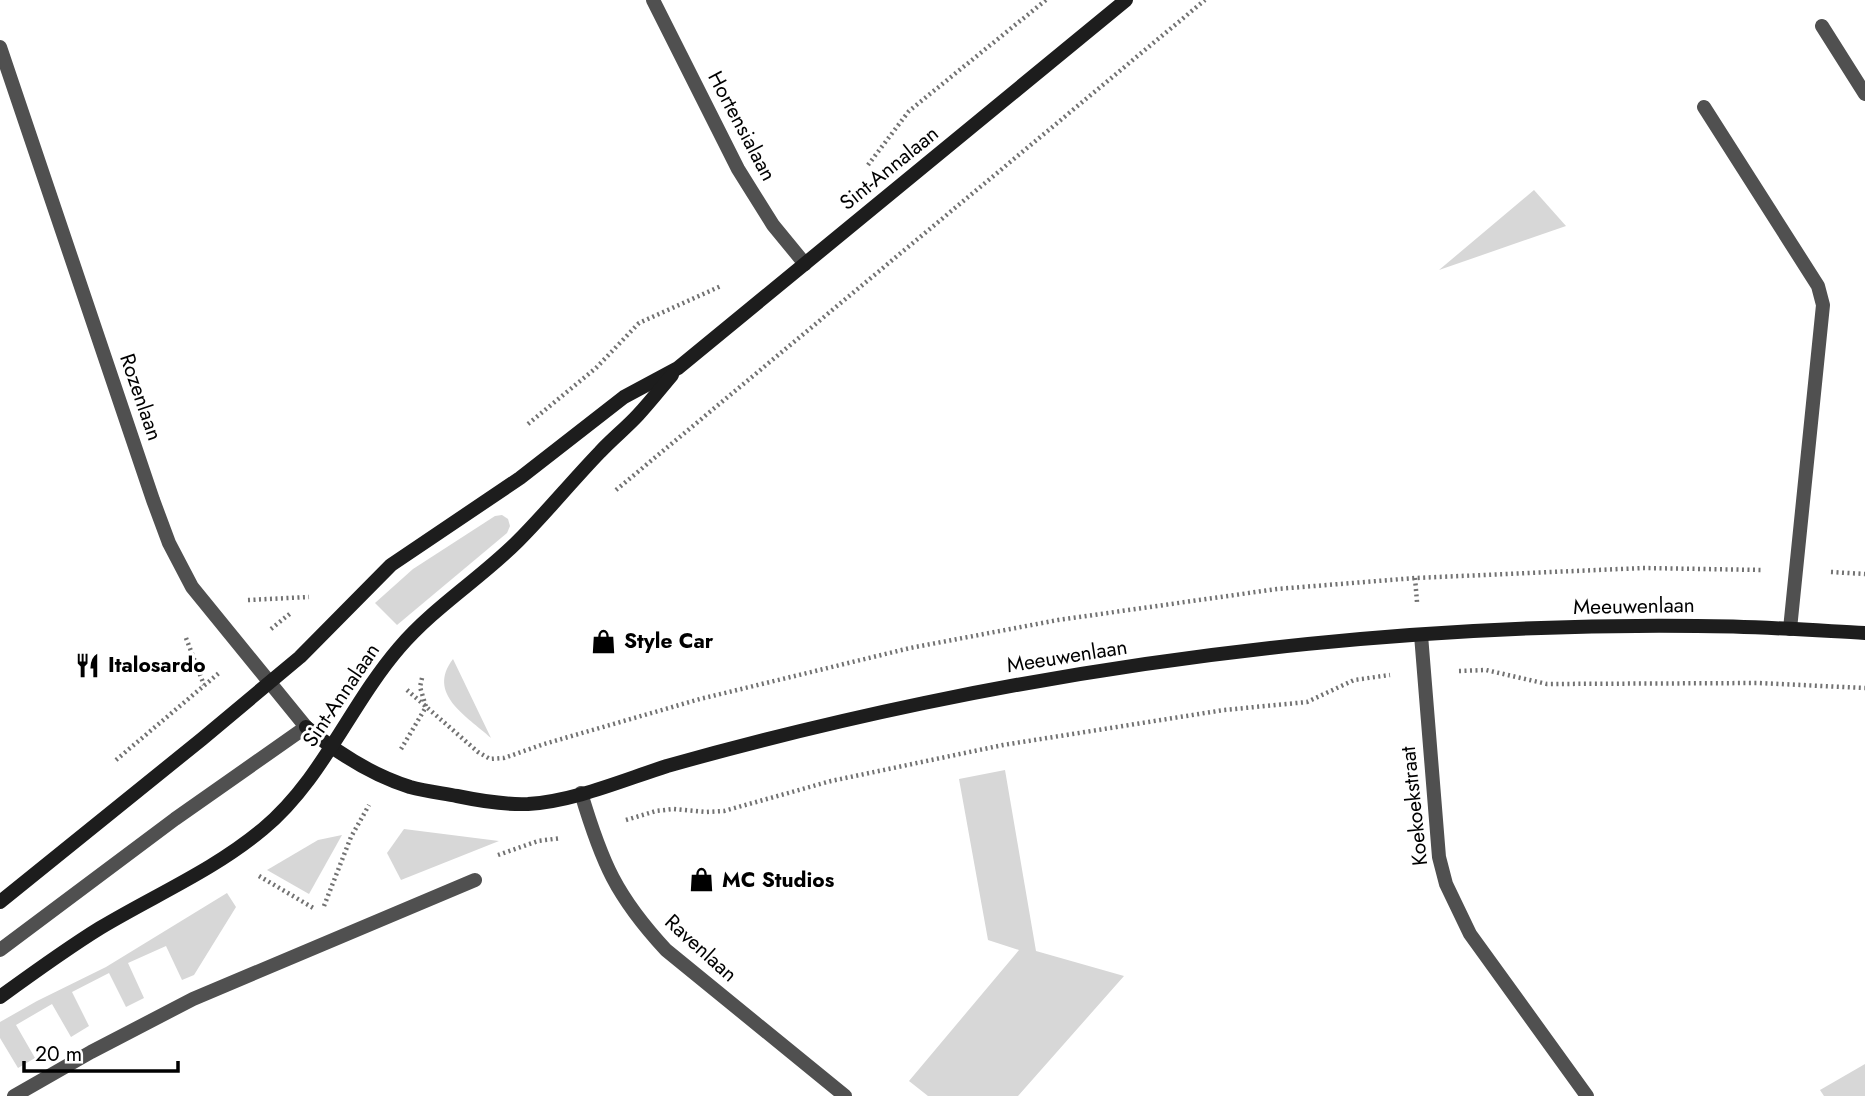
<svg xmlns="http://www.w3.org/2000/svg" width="1865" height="1096" viewBox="0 0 1865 1096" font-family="Jost,sans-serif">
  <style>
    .green { fill: #d7d7d7 }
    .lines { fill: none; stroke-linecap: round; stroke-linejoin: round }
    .path { stroke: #727272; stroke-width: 4.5; stroke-dasharray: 2 3.5; stroke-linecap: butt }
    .lane { stroke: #505050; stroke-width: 14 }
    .street { stroke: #505050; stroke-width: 14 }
    .secondary { stroke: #1d1d1d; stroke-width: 14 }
    .labels { text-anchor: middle; stroke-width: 6; stroke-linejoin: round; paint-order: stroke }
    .street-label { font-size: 21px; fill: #000; stroke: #fff }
    .poi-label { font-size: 21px; font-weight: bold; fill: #000; stroke: #fff; text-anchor: start }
  </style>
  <rect width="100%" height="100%" fill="#fff"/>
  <g class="green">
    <path d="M 1534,190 L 1566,226 L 1439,270 Z"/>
    <path d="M 502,515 L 508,519 L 510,526 L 507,533 L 397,625 L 375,603 L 413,569 L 495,516 Z"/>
    <path d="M 453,659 L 491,738 C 467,716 426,694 453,659 Z"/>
    <path d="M 1005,770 L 1036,951 L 1124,976 L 1018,1096 L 928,1096 L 909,1081 L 1019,950 L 988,940 L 959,779 Z"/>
    <path d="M 404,829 L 499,841 L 401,880 L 387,853 Z"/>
    <path d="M 342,835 L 309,894 L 267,870 L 318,840 Z"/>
    <path d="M 227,893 L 236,907 L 194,975 L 182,980 L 166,946 L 128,963 L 144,998 L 126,1007 L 109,973 L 72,992 L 89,1026 L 71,1037 L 52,1004 L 16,1025 L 35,1058 L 18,1068 L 0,1038 L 0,1022 L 37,1001 L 106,967 Z"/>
    <path d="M 1865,1064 L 1865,1096 L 1824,1096 L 1820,1090 Z"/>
  </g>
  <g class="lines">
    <g class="path">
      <path d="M 868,165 L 909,111 L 1046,0"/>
      <path d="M 528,424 L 596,368 L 639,323 L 721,286"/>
      <path d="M 616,490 L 1205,0"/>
      <path d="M 1831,572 L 1865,574"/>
      <path d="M 1415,578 L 1417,602"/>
      <path d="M 248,600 L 309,597"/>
      <path d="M 271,629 L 292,612"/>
      <path d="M 186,638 L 204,685"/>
      <path d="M 1459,671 L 1486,670 L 1547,684 L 1759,683 L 1865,688"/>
      <path d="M 407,690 L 478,752 L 490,759 L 504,758 L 544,744 L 700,699 L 910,648 L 1058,620 L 1277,589 L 1415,578 L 1643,568 L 1763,570"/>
      <path d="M 401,749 L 426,707 L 420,687 L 422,678"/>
      <path d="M 116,760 L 219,673"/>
      <path d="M 626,820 L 656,811 L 673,809 L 706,812 L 724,811 L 831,781 L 1003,745 L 1224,710 L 1307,702 L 1354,680 L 1390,675"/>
      <path d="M 498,855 L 538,841 L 561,838"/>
      <path d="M 259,876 L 315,909"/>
      <path d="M 324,906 L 351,837 L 369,805"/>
    </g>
    <g class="lane">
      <path d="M 1822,26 L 1865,94"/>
      <path d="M 1704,107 L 1818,286 L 1823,305 L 1790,629"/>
      <path d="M 0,950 L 175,819 L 306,727"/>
    </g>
    <g class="street">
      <path d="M 653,0 L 738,169 L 773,225 L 805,264"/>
      <path d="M 0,47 L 153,500 L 169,543 L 192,587 L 306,727"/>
      <path d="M 1421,635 L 1439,857 L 1446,884 L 1470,934 L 1587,1096"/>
      <path d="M 581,793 C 602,863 616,896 666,950 L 845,1096"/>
      <path d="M 14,1096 L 91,1052 L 193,999 L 475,880"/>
    </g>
    <g class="secondary">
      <path d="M 306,727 C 336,752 372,775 410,787 C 425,791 441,793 457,796 C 481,801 504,805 528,804 C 575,801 623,780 667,766 C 752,742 838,721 924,703 C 1174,651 1441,623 1697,626 C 1753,626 1809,630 1865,633"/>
      <path d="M 0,902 L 202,739 L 300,657 L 391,565 L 520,478 L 624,397 L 678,368 L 1126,0"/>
      <path d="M 0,997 C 33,973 66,949 100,928 C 155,895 214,870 263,829 C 322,780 350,705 399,648 C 434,607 480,579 518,541 C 546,513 572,481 600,452 C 612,439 626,428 638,415 C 650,402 661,388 672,375"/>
    </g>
  </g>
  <defs>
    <symbol id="shop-bare" viewBox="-9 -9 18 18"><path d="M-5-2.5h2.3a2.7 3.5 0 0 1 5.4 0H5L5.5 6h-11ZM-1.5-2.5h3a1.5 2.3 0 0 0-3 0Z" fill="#000" stroke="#fff" stroke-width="2.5" paint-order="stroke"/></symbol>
    <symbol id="restaurant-bare" viewBox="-9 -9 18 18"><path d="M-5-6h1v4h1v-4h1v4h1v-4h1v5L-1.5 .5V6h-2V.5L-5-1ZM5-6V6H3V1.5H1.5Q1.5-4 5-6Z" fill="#000" stroke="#fff" stroke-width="2.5" paint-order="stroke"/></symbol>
  </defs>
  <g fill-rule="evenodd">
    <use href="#shop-bare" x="586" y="624" width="35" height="35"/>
    <use href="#restaurant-bare" x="70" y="648" width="35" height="35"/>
    <use href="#shop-bare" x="684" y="862" width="35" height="35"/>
  </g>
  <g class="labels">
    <g class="street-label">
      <text transform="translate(742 126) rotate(62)" y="7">Hortensialaan</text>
      <text transform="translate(889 168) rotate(-39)" y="7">Sint-Annalaan</text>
      <text transform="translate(141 397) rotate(71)" y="7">Rozenlaan</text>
      <text transform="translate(1634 606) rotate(-1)" y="7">Meeuwenlaan</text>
      <text transform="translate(1067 656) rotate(-9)" y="7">Meeuwenlaan</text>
      <text transform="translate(341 695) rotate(-56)" y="7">Sint-Annalaan</text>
      <text transform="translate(1414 806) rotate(-96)" y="7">Koekoekstraat</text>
      <text transform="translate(701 948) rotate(42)" y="7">Ravenlaan</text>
    </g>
    <g class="poi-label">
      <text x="624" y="648">Style Car</text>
      <text x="108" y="672">Italosardo</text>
      <text x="722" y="887">MC Studios</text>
    </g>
  </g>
  <path d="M24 1061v10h154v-10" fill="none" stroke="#000000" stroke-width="3.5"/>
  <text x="35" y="1061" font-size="21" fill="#000000" stroke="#ffffff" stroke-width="5" paint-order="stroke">20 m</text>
</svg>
